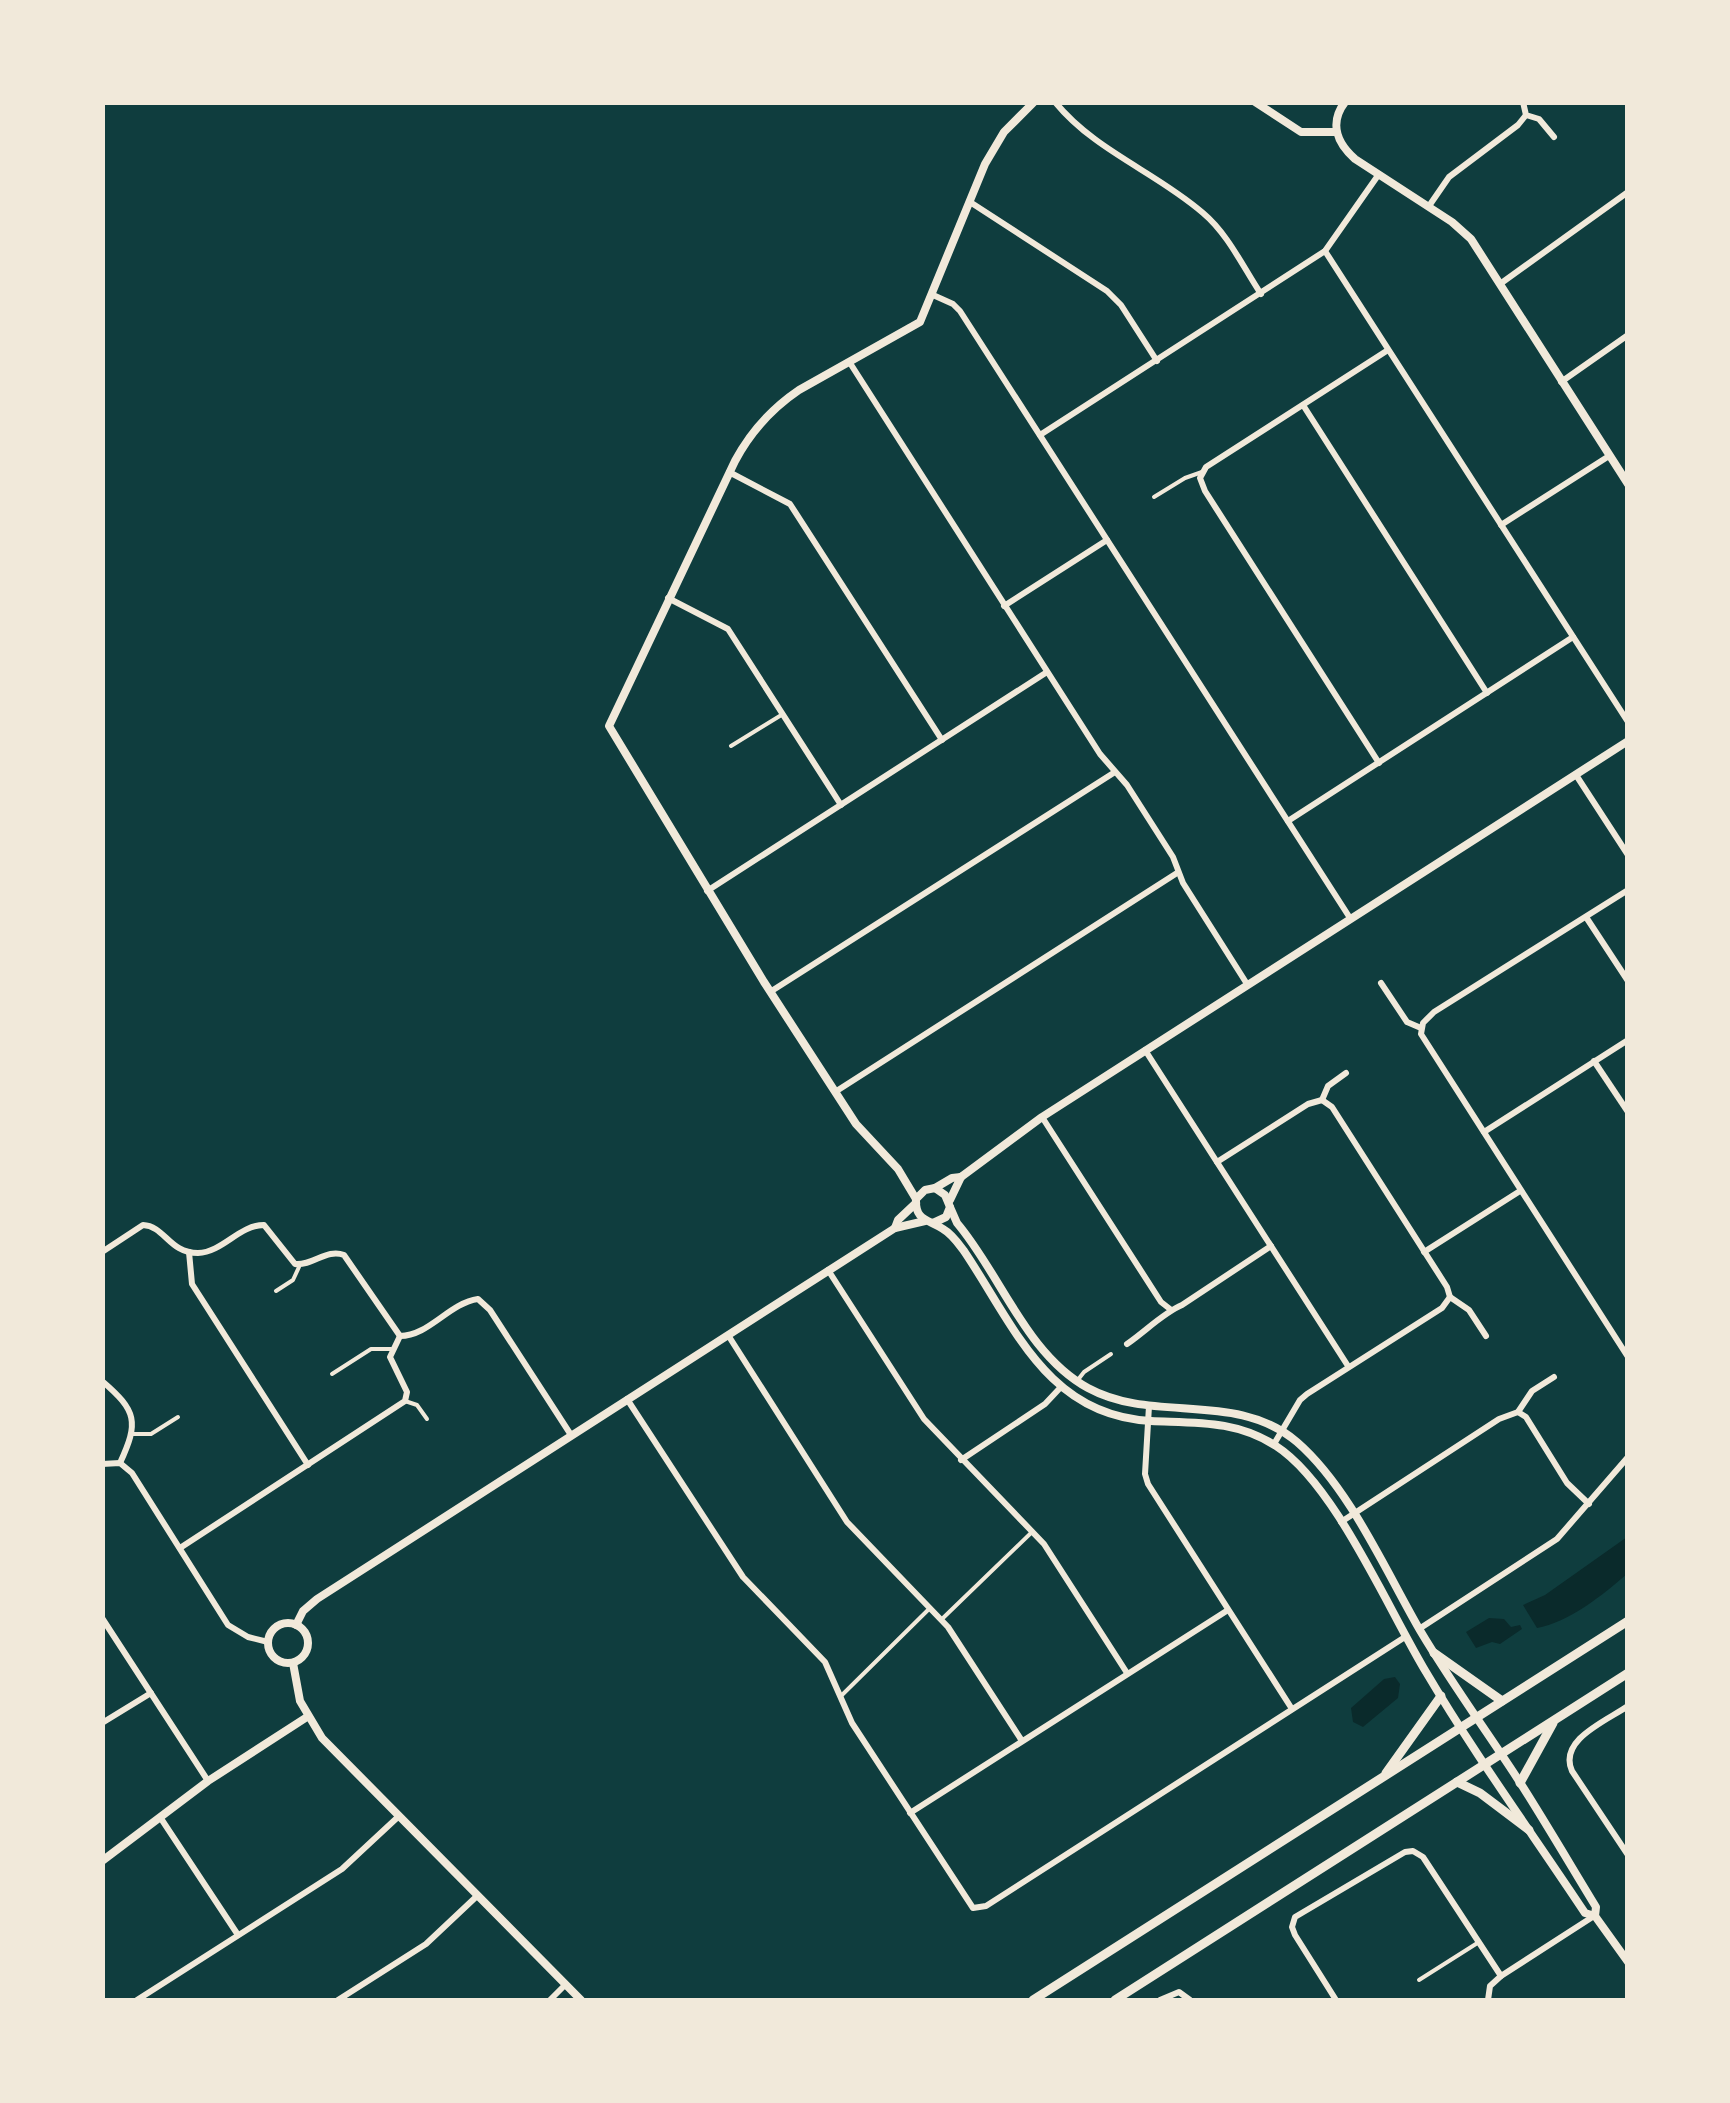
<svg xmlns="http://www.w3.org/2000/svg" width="1730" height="2103" viewBox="0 0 1730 2103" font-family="Jost,sans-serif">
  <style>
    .water { fill: #0a2a2b }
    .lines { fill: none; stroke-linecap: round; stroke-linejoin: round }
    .service { stroke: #f1e9da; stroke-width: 4 }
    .minor { stroke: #f1e9da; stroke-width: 6 }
    .tertiary { stroke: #f1e9da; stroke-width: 8 }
    .secondary { stroke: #f1e9da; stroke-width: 9 }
  </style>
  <rect width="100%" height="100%" fill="#0f3d3e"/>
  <g class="water">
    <path d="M 1627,1537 L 1627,1574 C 1604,1594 1568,1623 1537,1628 L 1523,1605 L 1545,1595 Z"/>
    <path d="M 1489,1618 L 1504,1619 L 1511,1627 L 1520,1625 L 1522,1629 L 1500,1644 L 1492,1642 L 1476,1648 L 1466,1632 Z"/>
    <path d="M 1395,1677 L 1400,1684 L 1398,1698 L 1363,1727 L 1353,1722 L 1351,1708 L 1384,1679 Z"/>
  </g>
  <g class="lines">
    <g class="service">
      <path d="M 1154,497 L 1185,478 L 1202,472"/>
      <path d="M 731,746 L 783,714"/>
      <path d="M 276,1291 L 293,1280 L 299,1267"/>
      <path d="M 332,1374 L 371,1349 L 391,1349"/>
      <path d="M 1077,1381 L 1084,1372 L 1111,1354"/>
      <path d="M 405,1401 L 417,1405 L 427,1419"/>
      <path d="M 133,1434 L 151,1434 L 178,1417"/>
      <path d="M 942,1619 L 1032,1532"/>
      <path d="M 841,1696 L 930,1608"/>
      <path d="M 1419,1980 L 1479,1942"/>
    </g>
    <g class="minor">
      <path d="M 1055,102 C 1095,151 1156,172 1203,213 C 1228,234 1243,267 1261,294"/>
      <path d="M 1523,102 L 1526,115 L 1539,119 L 1554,137"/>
      <path d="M 970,202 L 1107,291 L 1121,305 L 1157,361"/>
      <path d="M 1429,206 L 1449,177 L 1518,125 L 1526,115"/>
      <path d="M 1325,251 L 1628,722"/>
      <path d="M 1500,284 L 1628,192"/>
      <path d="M 933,295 L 953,304 L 960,311 L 1350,918"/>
      <path d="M 850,363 L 1100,754 L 1127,785 L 1173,857 L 1183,883 L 1247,984"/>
      <path d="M 1561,382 L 1628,335"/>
      <path d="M 1303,405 L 1487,693"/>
      <path d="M 1040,435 L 1325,251 L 1379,174"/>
      <path d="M 729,472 L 790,504 L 942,740"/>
      <path d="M 1501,525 L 1609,456"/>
      <path d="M 668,598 L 728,629 L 841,805"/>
      <path d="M 1004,606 L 1107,540"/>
      <path d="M 1379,763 L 1205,491 L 1200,478 L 1206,467 L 1388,350"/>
      <path d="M 1576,775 L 1628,855"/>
      <path d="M 1288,821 L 1573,637"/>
      <path d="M 1628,890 L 1434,1012 L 1423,1023 L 1421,1034 L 1628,1357"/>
      <path d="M 707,891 L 1047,672"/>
      <path d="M 1586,917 L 1628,981"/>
      <path d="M 1381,983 L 1407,1022 L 1421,1028"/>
      <path d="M 770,992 L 1115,772"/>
      <path d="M 1145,1050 L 1348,1366"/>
      <path d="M 1594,1061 L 1628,1112"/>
      <path d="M 835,1092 L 1177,873"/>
      <path d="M 1322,1100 L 1332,1107 L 1447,1287 L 1450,1297 L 1469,1310 L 1486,1336"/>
      <path d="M 1322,1100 L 1328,1086 L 1346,1073"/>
      <path d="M 1042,1117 L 1161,1302 L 1170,1309"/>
      <path d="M 1484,1132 L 1628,1040"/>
      <path d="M 1217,1162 L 1308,1104 L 1322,1100"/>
      <path d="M 102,1252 L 143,1225 C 165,1226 169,1253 198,1253 C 223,1252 239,1225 264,1225 L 295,1264 C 313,1266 327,1248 344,1255 L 400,1336 C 429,1336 449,1303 478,1299 L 490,1310 L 571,1435"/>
      <path d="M 189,1252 L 192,1284 L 308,1465"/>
      <path d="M 1424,1252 L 1520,1191"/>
      <path d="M 828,1270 L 924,1419 L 1044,1544 L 1127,1673"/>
      <path d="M 728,1335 L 847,1522 L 948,1627 L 1022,1741"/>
      <path d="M 1127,1344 C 1146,1331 1163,1313 1182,1305 L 1271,1246"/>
      <path d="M 102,1381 C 137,1411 139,1422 120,1463"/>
      <path d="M 627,1399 L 743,1577 L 825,1662 L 852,1723 L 973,1908 L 986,1906 L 1405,1637"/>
      <path d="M 1149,1406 L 1145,1474 L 1148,1484 L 1292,1709"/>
      <path d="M 1518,1412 L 1526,1417 L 1567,1483 L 1589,1504"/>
      <path d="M 1274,1444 L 1300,1400 L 1307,1394 L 1442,1308 L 1450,1297"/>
      <path d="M 961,1460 L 1045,1404 L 1060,1388"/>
      <path d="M 102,1464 L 120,1463 L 132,1473 L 228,1625 L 248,1637 L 268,1642"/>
      <path d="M 1341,1522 L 1499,1419 L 1518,1412 L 1532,1391 L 1554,1377"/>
      <path d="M 180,1548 L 405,1401 L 407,1392 L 390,1357 L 400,1336"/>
      <path d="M 102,1618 L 208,1781"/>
      <path d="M 1419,1629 L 1557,1539 L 1628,1457"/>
      <path d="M 1628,1706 C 1606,1721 1558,1740 1572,1771 L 1628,1855"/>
      <path d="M 102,1723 L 151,1693"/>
      <path d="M 910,1813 L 1228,1610"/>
      <path d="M 160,1817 L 238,1935"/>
      <path d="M 137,2000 L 342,1869 L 399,1816"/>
      <path d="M 338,2000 L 426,1944 L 477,1896"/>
      <path d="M 550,2000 L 566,1984"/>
      <path d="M 1160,2000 L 1179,1992 L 1190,2000"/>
      <path d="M 1336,2000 L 1295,1935 L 1292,1927 L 1295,1917 L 1405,1852 L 1413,1851 L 1423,1857 L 1501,1976"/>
      <path d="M 1488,2000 L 1490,1986 L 1501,1976 L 1594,1916"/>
    </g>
    <g class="tertiary">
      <path d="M 1255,102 L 1301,132 L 1336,132"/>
      <path d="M 1345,102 C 1329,123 1337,143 1355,159 L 1452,222 L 1471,239 L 1628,484"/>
      <path d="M 935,1188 L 952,1178 L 961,1177 L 1042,1117 L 1628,741"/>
      <path d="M 916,1199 L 898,1169 L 856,1124 L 764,982 L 609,726 L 735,461 C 751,431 771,409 799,390 L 920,322 L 985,164 L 1004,132 L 1034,102"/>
      <path d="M 950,1200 L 961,1177"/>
      <path d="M 950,1207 L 957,1223 C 1001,1275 1026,1354 1088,1388 C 1154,1424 1236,1390 1297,1442 C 1350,1488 1386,1572 1421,1632 C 1452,1684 1488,1733 1521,1784 C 1547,1825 1571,1866 1596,1907 L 1595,1916 L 1628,1962"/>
      <path d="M 933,1223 L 946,1217 L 950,1207 L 945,1195 L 935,1188 L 925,1190 L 916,1199 C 915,1221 928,1219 943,1229 C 952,1234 958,1243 964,1251 C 1014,1325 1047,1416 1151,1421 C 1196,1423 1236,1420 1276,1446 C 1335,1484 1388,1609 1426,1672 C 1475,1755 1532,1833 1585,1913 L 1595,1916"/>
      <path d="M 895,1228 L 925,1221"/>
      <circle cx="288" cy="1643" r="20"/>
      <path d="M 296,1625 L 303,1611 L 317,1599 L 895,1228 L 898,1220 L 916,1203"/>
      <path d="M 293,1663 L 300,1701 L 322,1738 L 581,2000"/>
      <path d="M 102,1861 L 208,1781 L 307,1717"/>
    </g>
    <g class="secondary">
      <path d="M 1434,1653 L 1502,1701"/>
      <path d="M 1386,1773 L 1441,1696"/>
      <path d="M 1457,1782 L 1480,1793 L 1529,1830"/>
      <path d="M 1520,1783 L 1553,1723"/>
      <path d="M 1033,2000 L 1628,1621"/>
      <path d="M 1115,2000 L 1628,1673"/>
    </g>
  </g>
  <rect width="1730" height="2103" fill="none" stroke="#f1e9da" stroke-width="210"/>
</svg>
